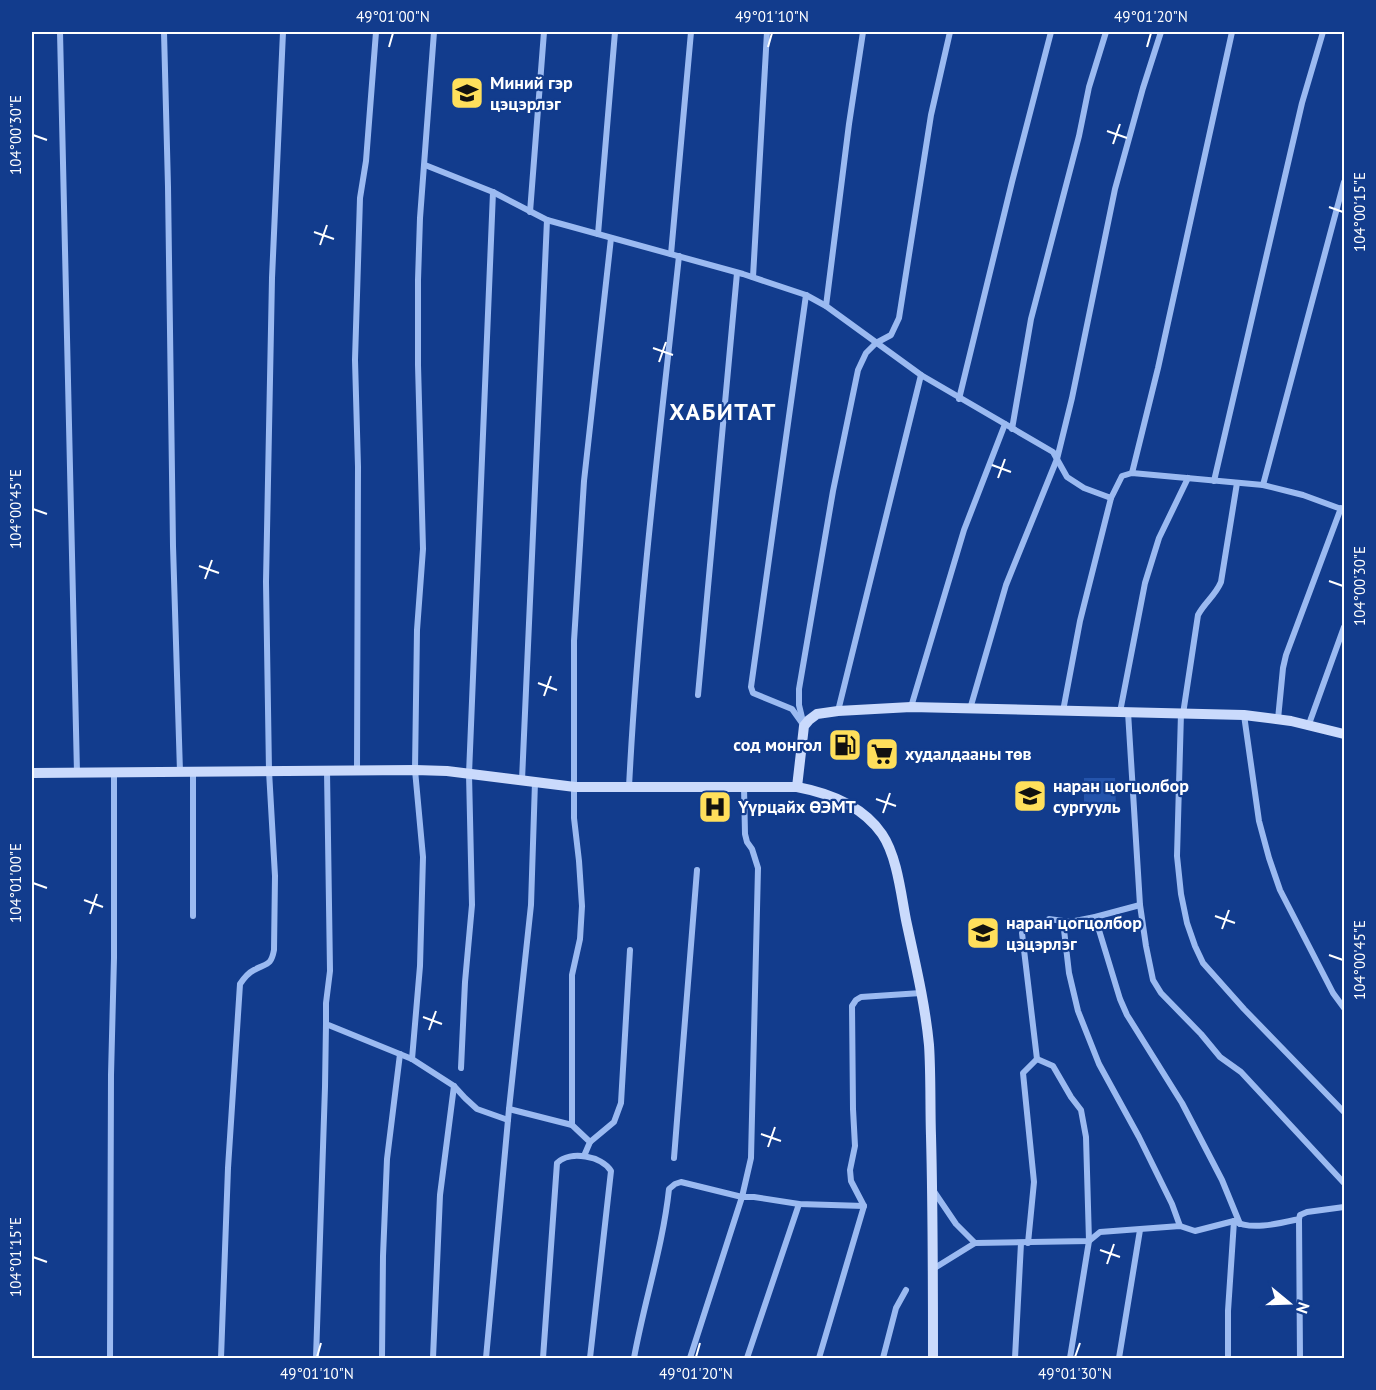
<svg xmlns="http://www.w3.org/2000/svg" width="1376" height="1390" viewBox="0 0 1376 1390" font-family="'PT Sans',sans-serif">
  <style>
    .green { fill: #2454ac }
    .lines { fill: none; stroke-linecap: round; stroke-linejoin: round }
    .street { stroke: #9bbaf1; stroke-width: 6 }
    .secondary { stroke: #cadafc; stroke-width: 10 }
    .ticks { fill: none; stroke: #fff; stroke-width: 2 }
    .labels { text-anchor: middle; stroke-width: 4.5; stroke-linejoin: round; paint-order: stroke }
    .poi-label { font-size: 18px; font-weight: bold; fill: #fff; stroke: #123c8d; text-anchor: start }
    .district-label { font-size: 24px; font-weight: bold; letter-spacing: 1.5px; fill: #fff; stroke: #123c8d }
    .neatline { fill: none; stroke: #fff; stroke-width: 2 }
    .ticks-label { font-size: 15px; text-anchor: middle; fill: #fff }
  </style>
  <rect width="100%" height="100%" fill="#123c8d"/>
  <path class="green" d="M 1084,778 L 1115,778 L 1116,807 L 1084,807 Z"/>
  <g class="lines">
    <g class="street">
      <path d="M 60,32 L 77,773"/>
      <path d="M 164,32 L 168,187 L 173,546 L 180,772"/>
      <path d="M 425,165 L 493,192 L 547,220 L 743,274 L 806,295 L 826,306 L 921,375 L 1053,452 L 1067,477 L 1084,488 L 1111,498 L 1122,476 L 1132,473 L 1263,485 L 1303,495 L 1344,510"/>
      <path d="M 530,212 L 544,32"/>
      <path d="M 598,234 L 615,32"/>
      <path d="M 671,254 L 691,32"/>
      <path d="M 753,277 L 767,32"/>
      <path d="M 826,306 L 849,124 L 863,32"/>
      <path d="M 959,399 L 1012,182 L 1051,32"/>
      <path d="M 1012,429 L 1031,319 L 1079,136 L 1089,87 L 1106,32"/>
      <path d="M 1132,473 L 1158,368 L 1232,32"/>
      <path d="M 1214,481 L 1302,103 L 1323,32"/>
      <path d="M 1263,485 L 1344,182"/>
      <path d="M 698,695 L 737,273"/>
      <path d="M 911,707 L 964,530 L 1005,424"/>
      <path d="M 970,709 L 1006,585 L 1057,459 L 1072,398 L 1115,189 L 1143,88 L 1161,32"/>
      <path d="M 838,711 L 921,375"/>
      <path d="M 1063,711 L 1080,621 L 1111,498"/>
      <path d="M 1120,712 L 1145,583 L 1159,538 L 1188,478"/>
      <path d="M 1128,712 L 1140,905 L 1146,946 L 1153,980 L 1161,993 L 1201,1034 L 1220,1057 L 1241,1072 L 1344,1183"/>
      <path d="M 1181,713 L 1177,856 L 1181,894 L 1187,923 L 1195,946 L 1203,963 L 1244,1009 L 1344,1112"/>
      <path d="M 1183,714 L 1198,615 C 1205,602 1215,596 1221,582 L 1237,483"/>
      <path d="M 1244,715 L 1259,821 L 1269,858 L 1280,890 L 1333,993 L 1344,1008"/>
      <path d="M 1278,719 L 1283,668 L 1286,655 L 1341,508"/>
      <path d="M 802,723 L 792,709 L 753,693 L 751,687 L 806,295"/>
      <path d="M 1309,724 L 1344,627"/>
      <path d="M 804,726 L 799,705 L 799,689 L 833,491 L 858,370 L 866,353 L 876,343 L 891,335 L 899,318 L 931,115 L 950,32"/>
      <path d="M 327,771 L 330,971 L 326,1003 L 326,1024 L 412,1059 L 454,1086 L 465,1098 L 477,1109 L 508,1120"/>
      <path d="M 357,771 L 358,467 L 355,360 L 360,198 L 366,161 L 376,32"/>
      <path d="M 522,780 L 547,220"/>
      <path d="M 629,787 C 638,610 660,433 679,256"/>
      <path d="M 193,916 L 193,773"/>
      <path d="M 1095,917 L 1120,999 L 1127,1015 L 1182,1103 L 1222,1180 L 1240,1224"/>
      <path d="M 1049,919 L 1070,922 L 1095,917 L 1140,905"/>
      <path d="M 1063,921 L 1069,973 L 1078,1011 L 1099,1064 L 1139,1137 L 1172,1204 L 1180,1226"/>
      <path d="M 1022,933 L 1037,1059"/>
      <path d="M 412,1059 L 420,966 L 423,857 L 415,770 L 417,630 L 423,549 L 418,365 L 418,280 L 420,218 L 434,32"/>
      <path d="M 1037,1059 L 1053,1066 L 1071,1097 L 1081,1110 L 1086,1137 L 1089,1241 L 1070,1358"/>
      <path d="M 461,1068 L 465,982 L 472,905 L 469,774 L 493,192"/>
      <path d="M 509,1109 L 572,1125 L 590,1142 L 584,1156"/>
      <path d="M 572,1125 L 572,975 L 580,939 L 582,906 L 579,861 L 574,818 L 574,641 L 584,481 L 611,238"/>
      <path d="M 590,1142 L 614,1122 L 621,1103 L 630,950"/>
      <path d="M 674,1158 L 697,870"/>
      <path d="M 933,1190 L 956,1224 L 975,1243"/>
      <path d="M 1299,1219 L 1300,1358"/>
      <path d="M 1028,1243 L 1034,1182 L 1023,1073 L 1037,1059"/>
      <path d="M 933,1269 L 975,1243 L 1089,1241 L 1100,1232 L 1180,1226 L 1195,1231 L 1234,1221 C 1251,1231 1281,1223 1299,1219 L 1300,1215 L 1307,1212 L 1344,1207"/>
      <path d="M 110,1358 L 111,1075 L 114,958 L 114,772"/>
      <path d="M 221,1358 L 228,1168 L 240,984 C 244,978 248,973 254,970 C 267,963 271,966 274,950 L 275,876 L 269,771 L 266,582 L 272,278 L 283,32"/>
      <path d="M 316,1358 L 325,1087 L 326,1024"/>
      <path d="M 382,1358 L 383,1256 L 387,1159 L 400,1054"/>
      <path d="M 433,1358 L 440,1195 L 454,1086"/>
      <path d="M 486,1358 L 509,1109 L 531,905 L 535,782"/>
      <path d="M 543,1358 L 557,1163 C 570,1150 602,1156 611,1171 L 590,1358"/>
      <path d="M 634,1358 C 644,1302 663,1246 669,1189 L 675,1184 L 681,1182 L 742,1197 L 754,1197 L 799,1204 L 864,1206"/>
      <path d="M 690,1358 L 742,1197 L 751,1158 L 758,868 L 752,849 L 747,842 L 745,834 L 744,787"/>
      <path d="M 747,1358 L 799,1204"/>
      <path d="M 819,1358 L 864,1206 L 851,1181 L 850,1170 L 855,1146 L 853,1109 L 852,1006 L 856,1000 L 861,997 L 921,993"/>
      <path d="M 883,1358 L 896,1308 L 906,1290"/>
      <path d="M 1015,1358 L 1021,1243"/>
      <path d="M 1119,1358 L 1140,1230"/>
      <path d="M 1228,1358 L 1228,1311 L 1234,1221"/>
    </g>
    <g class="secondary">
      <path d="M 32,773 L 415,770 L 447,771 L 575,787 L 797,787 C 829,793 862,805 882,834 C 897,856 901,894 906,920 C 915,962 925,1003 929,1045 C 931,1075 930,1106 931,1136 C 933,1210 933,1284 933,1358"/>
      <path d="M 797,787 L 804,726 L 809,720 L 817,714 L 838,711 L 911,707 L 1244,715 L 1291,721 L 1344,734"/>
    </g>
  </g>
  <path class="ticks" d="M 389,47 L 393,33M 768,47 L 772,33M 1147,47 L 1151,33M 1107,131 L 1127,138M 33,135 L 47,140M 1113,144 L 1120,124M 1329,207 L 1343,212M 314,232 L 334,239M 320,245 L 327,225M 653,348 L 673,355M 659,362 L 666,342M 992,465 L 1011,472M 998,478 L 1005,459M 33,509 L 47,514M 199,566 L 219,573M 205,579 L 212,560M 1329,581 L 1343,586M 538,683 L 557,690M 544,696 L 551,676M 876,799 L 896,806M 883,813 L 890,793M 33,883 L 47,888M 84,900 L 103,907M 90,914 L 97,894M 1215,916 L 1235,923M 1222,929 L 1229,910M 1329,955 L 1343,960M 423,1017 L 442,1024M 429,1030 L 436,1011M 761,1134 L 781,1141M 768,1147 L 775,1127M 1100,1250 L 1120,1257M 33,1257 L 47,1262M 1107,1264 L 1114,1244M 317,1357 L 321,1343M 696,1357 L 700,1343M 1075,1357 L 1080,1343"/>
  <defs>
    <symbol id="school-square" viewBox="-11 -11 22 22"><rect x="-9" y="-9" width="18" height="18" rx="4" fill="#ffdf5b" stroke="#123c8d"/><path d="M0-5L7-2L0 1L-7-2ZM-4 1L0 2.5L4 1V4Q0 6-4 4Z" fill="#111"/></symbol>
    <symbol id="fuel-square" viewBox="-11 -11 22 22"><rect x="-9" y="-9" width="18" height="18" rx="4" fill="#ffdf5b" stroke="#123c8d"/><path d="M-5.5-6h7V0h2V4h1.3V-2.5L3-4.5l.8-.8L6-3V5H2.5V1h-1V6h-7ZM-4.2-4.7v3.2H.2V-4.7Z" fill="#111"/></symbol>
    <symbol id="supermarket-square" viewBox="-11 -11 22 22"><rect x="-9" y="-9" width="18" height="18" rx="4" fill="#ffdf5b" stroke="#123c8d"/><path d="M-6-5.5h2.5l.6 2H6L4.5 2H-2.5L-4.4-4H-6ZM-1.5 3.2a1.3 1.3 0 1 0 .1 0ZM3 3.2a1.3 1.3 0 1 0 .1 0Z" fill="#111"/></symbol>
    <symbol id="hospital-square" viewBox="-11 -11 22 22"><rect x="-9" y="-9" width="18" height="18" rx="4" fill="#ffdf5b" stroke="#123c8d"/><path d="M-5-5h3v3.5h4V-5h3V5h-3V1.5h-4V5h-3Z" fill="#111"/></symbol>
  </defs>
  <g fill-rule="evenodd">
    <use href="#school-square" x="448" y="74" width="38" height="38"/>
    <use href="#fuel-square" x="826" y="726" width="38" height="38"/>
    <use href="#supermarket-square" x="863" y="735" width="38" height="38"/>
    <use href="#school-square" x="1011" y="777" width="38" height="38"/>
    <use href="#hospital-square" x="696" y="788" width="38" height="38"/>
    <use href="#school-square" x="964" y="914" width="38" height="38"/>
  </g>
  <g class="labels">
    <g class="poi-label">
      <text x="490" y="89">Миний гэр<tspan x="490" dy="21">цэцэрлэг</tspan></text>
      <text x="822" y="751" text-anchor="end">сод монгол</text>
      <text x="905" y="760">худалдааны төв</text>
      <text x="1053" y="792">наран цогцолбор<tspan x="1053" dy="21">сургууль</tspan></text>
      <text x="738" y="813">Үүрцайх ӨЭМТ</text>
      <text x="1006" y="929">наран цогцолбор<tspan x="1006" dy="21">цэцэрлэг</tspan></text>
    </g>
    <g class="district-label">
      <text x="723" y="420">ХАБИТАТ</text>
    </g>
  </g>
  <rect width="1376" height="1390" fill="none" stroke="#123c8d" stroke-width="66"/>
  <g transform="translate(1289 1303) rotate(109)" stroke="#123c8d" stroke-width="4.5" paint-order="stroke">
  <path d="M0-4.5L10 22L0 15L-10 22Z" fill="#ffffff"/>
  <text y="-9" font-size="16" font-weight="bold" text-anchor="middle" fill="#ffffff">N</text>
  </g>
  <rect x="33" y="33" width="1310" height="1324" class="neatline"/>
  <g class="ticks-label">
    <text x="393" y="22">49°01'00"N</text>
    <text x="772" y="22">49°01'10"N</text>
    <text x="1151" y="22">49°01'20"N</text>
    <text transform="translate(16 135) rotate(-90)" y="5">104°00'30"E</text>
    <text transform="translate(1360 212) rotate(-90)" y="5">104°00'15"E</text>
    <text transform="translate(16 509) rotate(-90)" y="5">104°00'45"E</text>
    <text transform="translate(1360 586) rotate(-90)" y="5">104°00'30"E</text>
    <text transform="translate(16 883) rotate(-90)" y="5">104°01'00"E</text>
    <text transform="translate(1360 960) rotate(-90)" y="5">104°00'45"E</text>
    <text transform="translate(16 1257) rotate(-90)" y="5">104°01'15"E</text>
    <text x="317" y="1379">49°01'10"N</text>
    <text x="696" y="1379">49°01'20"N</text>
    <text x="1075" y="1379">49°01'30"N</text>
  </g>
</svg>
